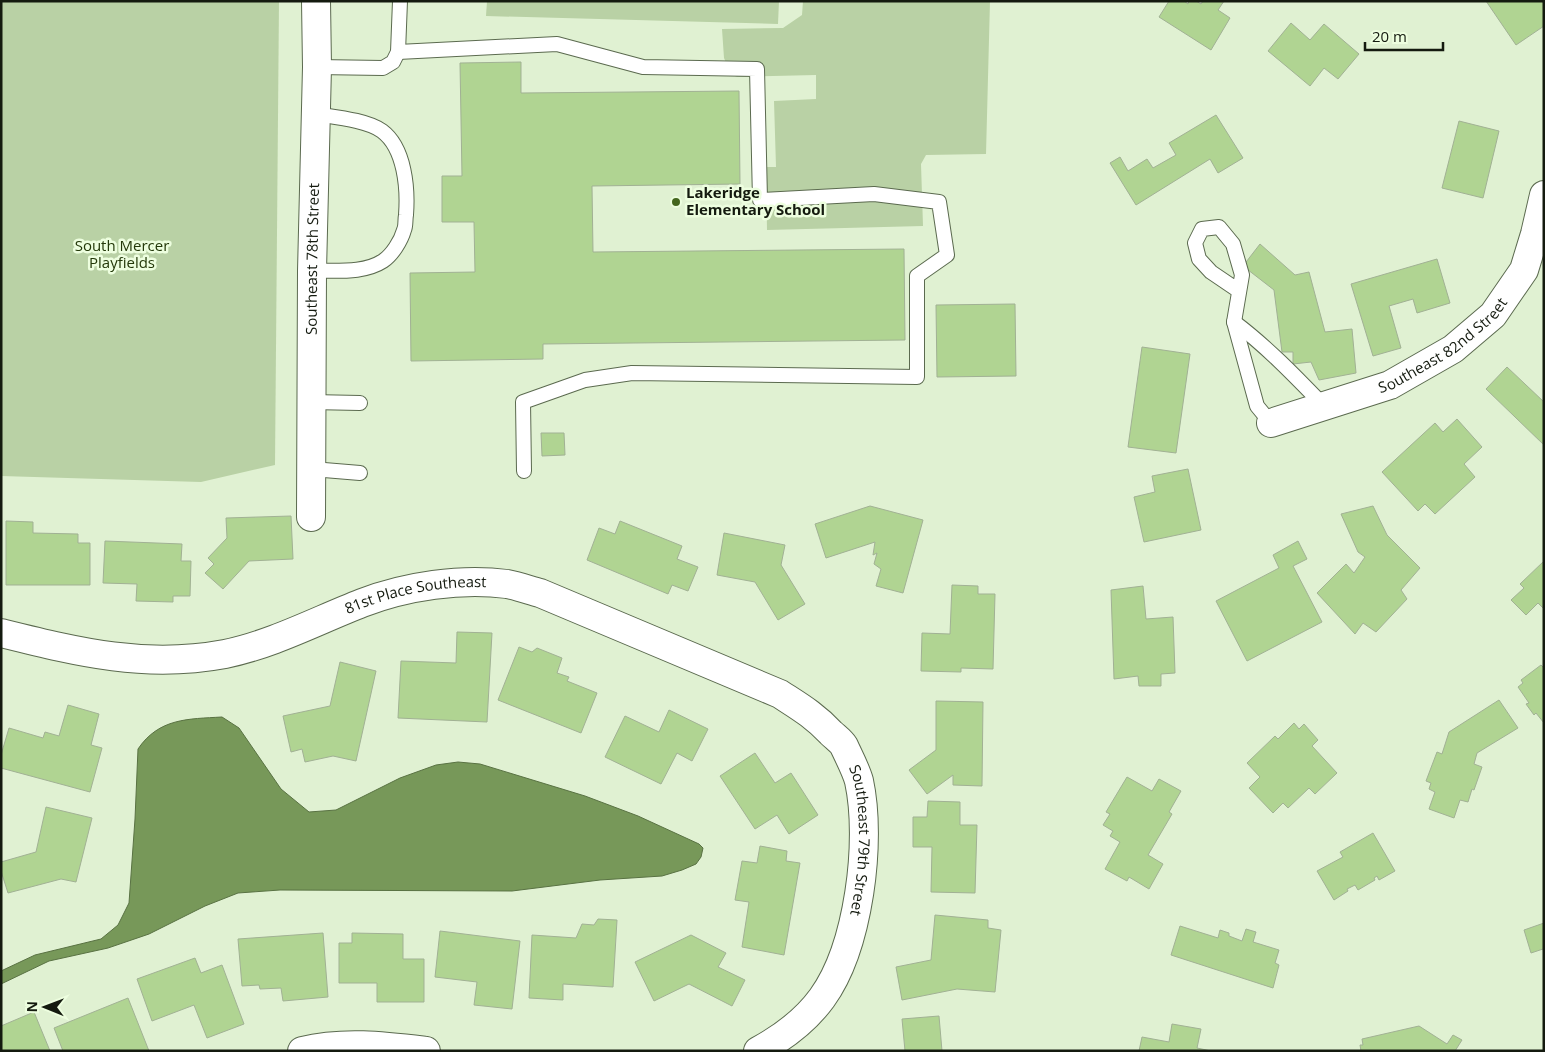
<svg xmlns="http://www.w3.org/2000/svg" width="1545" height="1052" viewBox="0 0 1545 1052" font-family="'Open Sans',sans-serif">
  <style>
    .green { fill: #b9d1a5 }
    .water { fill: #779859; stroke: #597243 }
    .building { fill: #b0d492; stroke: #a1b194 }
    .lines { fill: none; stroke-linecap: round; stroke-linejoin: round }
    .service-casing { stroke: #5b6a4f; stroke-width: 16 }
    .minor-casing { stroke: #5b6a4f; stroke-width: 30 }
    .service { stroke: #fff; stroke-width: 14 }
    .minor { stroke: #fff; stroke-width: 28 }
    .poi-dot { fill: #44661d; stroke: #edfedf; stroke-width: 2 }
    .labels { text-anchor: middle; stroke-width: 5; stroke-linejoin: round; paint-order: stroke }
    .poi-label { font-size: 15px; font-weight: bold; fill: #141a0f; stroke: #edfedf; text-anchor: start }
    .park-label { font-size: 15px; fill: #233809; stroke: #edfedf }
    .street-label { font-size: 15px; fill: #141a0f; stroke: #edfedf }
  </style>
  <rect width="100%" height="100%" fill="#e0f1d2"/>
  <g class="green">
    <path d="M 1,1 L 279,1 L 275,465 L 201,482 L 1,476 Z"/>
    <path d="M 487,1 L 779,1 L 778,24 L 486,16 Z"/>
    <path d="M 803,1 L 990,1 L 986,154 L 926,155 L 921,164 L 923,226 L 767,230 L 766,167 L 776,167 L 774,101 L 816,99 L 816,75 L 737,77 L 731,74 L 724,58 L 722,29 L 783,28 L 802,15 Z"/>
  </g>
  <path class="water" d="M 222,717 L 239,728 L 281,789 L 309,812 L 336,810 L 400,778 L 436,765 L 458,762 L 480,764 L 585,796 L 638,816 L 699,844 L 703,848 L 701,857 L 696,864 L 682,870 L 662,876 L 600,880 L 512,891 L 280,890 L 238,893 L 205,906 L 149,934 L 108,948 L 49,961 L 1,984 L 1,971 L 35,955 L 101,939 L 118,925 L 129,903 L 135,819 L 138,749 C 159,718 188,719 222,717 Z"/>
  <g class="building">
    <path d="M 1169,1 L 1184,1 L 1188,4 L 1189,1 L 1196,1 L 1201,4 L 1203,1 L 1224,1 L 1218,10 L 1230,18 L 1211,50 L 1159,17 Z"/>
    <path d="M 1486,1 L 1542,1 L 1544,4 L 1544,26 L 1516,45 Z"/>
    <path d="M 1291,23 L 1310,40 L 1324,24 L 1359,54 L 1338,79 L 1324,68 L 1310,86 L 1268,51 Z"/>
    <path d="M 521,62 L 521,93 L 739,91 L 740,184 L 592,186 L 593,252 L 904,249 L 905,340 L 543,344 L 543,359 L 411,361 L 410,273 L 475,272 L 474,222 L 442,222 L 442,176 L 462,176 L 460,63 Z"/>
    <path d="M 1216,115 L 1243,158 L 1218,173 L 1210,159 L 1136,205 L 1110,163 L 1120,157 L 1128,171 L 1147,159 L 1153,168 L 1176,155 L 1169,143 Z"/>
    <path d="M 1459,121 L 1499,131 L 1483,198 L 1442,188 Z"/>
    <path d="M 1260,244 L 1295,275 L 1309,272 L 1325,332 L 1352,329 L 1356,373 L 1319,380 L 1311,362 L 1293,364 L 1293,352 L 1282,352 L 1274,290 L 1243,266 Z"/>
    <path d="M 1437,259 L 1450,303 L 1417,313 L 1413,299 L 1389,306 L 1401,348 L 1373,356 L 1351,284 Z"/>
    <path d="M 1015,304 L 1016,376 L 937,377 L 936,305 Z"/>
    <path d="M 1142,347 L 1190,354 L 1176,453 L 1128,447 Z"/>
    <path d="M 1507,367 L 1544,402 L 1544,445 L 1486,389 Z"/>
    <path d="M 1457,419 L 1482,447 L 1464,464 L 1475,477 L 1435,514 L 1425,504 L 1418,511 L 1382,472 L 1435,423 L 1443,432 Z"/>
    <path d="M 541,433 L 564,433 L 565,455 L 542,456 Z"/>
    <path d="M 1188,469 L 1201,530 L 1144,542 L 1134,497 L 1155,492 L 1152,476 Z"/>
    <path d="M 870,506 L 923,520 L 903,593 L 876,586 L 881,569 L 874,564 L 877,553 L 873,555 L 875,542 L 826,558 L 815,524 Z"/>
    <path d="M 1373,506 L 1387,535 L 1420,568 L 1401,590 L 1407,599 L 1376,632 L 1363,623 L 1355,634 L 1317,593 L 1346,564 L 1354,573 L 1365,557 L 1358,552 L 1341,514 Z"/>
    <path d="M 291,516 L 293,559 L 249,561 L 223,589 L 205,573 L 214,564 L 208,558 L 227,538 L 226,518 Z"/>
    <path d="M 6,521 L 33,522 L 33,533 L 78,534 L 78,543 L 90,543 L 90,585 L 6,585 Z"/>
    <path d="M 620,521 L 682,546 L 677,559 L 698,567 L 688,591 L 672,585 L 668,594 L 587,560 L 599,528 L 615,534 Z"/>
    <path d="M 724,533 L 785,545 L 781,565 L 805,604 L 778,620 L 755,582 L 717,575 Z"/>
    <path d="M 105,541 L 182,544 L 181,561 L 191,561 L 190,596 L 173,596 L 173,602 L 136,601 L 137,584 L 103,583 Z"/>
    <path d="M 1298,541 L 1307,559 L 1293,566 L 1322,622 L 1247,661 L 1216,601 L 1279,568 L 1273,555 Z"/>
    <path d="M 1544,561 L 1544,609 L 1538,603 L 1526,615 L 1511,600 L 1524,588 L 1520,584 Z"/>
    <path d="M 952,585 L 978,586 L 978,594 L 995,594 L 993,669 L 961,668 L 961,672 L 921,671 L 922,633 L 950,634 Z"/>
    <path d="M 1143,586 L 1146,619 L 1173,617 L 1175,673 L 1161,674 L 1161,686 L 1139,686 L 1138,676 L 1114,679 L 1111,590 Z"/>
    <path d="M 457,632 L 492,633 L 487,722 L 398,718 L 401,661 L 456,663 Z"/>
    <path d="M 519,647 L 532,652 L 537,648 L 562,658 L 557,673 L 569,677 L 567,681 L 597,693 L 581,733 L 498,700 Z"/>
    <path d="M 340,662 L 376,671 L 356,761 L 333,756 L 305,762 L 302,749 L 291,752 L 283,716 L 330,706 Z"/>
    <path d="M 1541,665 L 1544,668 L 1544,723 L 1536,713 L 1534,715 L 1526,704 L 1529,703 L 1518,687 L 1523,683 L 1521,680 Z"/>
    <path d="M 1499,700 L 1518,728 L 1477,753 L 1474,764 L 1482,767 L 1474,790 L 1472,789 L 1468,802 L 1460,800 L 1454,818 L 1429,809 L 1435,792 L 1429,789 L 1431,783 L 1426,781 L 1437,752 L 1442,754 L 1449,732 Z"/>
    <path d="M 936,701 L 983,702 L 982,786 L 953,785 L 953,775 L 927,794 L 909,770 L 936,750 Z"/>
    <path d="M 68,705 L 99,714 L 91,745 L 102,748 L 90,792 L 1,768 L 1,755 L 9,728 L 43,738 L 45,732 L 59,736 Z"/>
    <path d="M 669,710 L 708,729 L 692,761 L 677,753 L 661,784 L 605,757 L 625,716 L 659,732 Z"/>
    <path d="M 1294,723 L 1299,729 L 1304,724 L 1318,740 L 1312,746 L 1337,773 L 1315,794 L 1309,788 L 1288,808 L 1283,803 L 1273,813 L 1249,788 L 1260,777 L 1247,763 L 1275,736 L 1278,739 Z"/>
    <path d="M 755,753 L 775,783 L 791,773 L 818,815 L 789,834 L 777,815 L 755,829 L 720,776 Z"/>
    <path d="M 1127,777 L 1152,791 L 1159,779 L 1181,791 L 1169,812 L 1172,814 L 1148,855 L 1163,864 L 1149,889 L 1129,877 L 1127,881 L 1105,869 L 1120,842 L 1110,836 L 1113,831 L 1103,825 L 1110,814 L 1106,812 Z"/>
    <path d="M 928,801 L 960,802 L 960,825 L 977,825 L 975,893 L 931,892 L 932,847 L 913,847 L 913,817 L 927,817 Z"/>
    <path d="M 46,807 L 92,818 L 76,882 L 61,879 L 8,893 L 1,871 L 1,862 L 36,852 Z"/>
    <path d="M 1373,833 L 1395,871 L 1379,880 L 1377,876 L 1374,878 L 1375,880 L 1358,890 L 1355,885 L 1347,889 L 1348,891 L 1334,900 L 1317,871 L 1343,857 L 1340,852 Z"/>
    <path d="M 760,846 L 787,851 L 786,861 L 800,863 L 784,955 L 742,947 L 749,902 L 735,900 L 742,861 L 757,863 Z"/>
    <path d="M 935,915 L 988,920 L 988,928 L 1001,930 L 995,992 L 957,989 L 902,1000 L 896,967 L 931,960 Z"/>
    <path d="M 598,919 L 617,920 L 613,987 L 563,984 L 563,1000 L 529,998 L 532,935 L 576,938 L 582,924 L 594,925 Z"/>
    <path d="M 1544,923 L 1544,953 L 1543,949 L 1531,953 L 1524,930 Z"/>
    <path d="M 1180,926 L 1218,938 L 1220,930 L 1229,933 L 1229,936 L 1242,941 L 1246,929 L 1256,932 L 1253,942 L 1279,950 L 1275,963 L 1279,965 L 1273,988 L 1171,955 Z"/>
    <path d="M 440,931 L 520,941 L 512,1009 L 474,1005 L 477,982 L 435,977 Z"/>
    <path d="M 323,933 L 328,997 L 283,1001 L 281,988 L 260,989 L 259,985 L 242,986 L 238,939 Z"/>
    <path d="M 352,933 L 403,934 L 403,959 L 424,959 L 424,1002 L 377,1002 L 377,983 L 339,983 L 339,943 L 352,943 Z"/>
    <path d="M 691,935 L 726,953 L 718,967 L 745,980 L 732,1006 L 689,984 L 654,1001 L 635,962 Z"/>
    <path d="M 195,958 L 201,973 L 222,965 L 244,1024 L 207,1038 L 194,1005 L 152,1021 L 137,979 Z"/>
    <path d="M 128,998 L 149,1051 L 63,1051 L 54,1028 Z"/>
    <path d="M 34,1012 L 50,1051 L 1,1051 L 1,1026 Z"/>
    <path d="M 939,1016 L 942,1051 L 905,1051 L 902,1019 Z"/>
    <path d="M 1172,1024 L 1201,1029 L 1197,1048 L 1211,1051 L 1139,1051 L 1142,1037 L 1169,1042 Z"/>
    <path d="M 1419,1026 L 1447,1044 L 1453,1035 L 1462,1040 L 1455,1051 L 1361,1051 L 1360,1045 L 1363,1045 L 1362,1039 Z"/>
  </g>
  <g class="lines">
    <defs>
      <g id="service">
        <path d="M 398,52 L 557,44 L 643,67 L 757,69 L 760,200 L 874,194 L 939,202 L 947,255 L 917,276 L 917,377 L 632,373 L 585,380 L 523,402 L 524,471"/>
        <path d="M 317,67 L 383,68 L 393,62 L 398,52 L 400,1"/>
        <path d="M 312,271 C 335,270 363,274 383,261 C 392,255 401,241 404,230 C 406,226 405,220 406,215 C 408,189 405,148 382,131 C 367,120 334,117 316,114"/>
        <path d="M 1239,291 L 1211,272 L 1199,259 L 1195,243 L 1202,229 L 1219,227 L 1233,244 L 1242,275 L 1234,322 L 1257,406 L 1271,423"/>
        <path d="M 1234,322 C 1266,346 1295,376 1323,405"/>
        <path d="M 311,402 L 360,403"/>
        <path d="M 312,469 L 360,473"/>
      </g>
      <g id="minor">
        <path id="s1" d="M 1271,423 L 1390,385 L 1453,349 L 1493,315 L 1524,270 L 1535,234 L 1544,195"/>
        <path id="s2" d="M 311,517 L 312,271 L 317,67 L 316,1"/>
        <path id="s3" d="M 1,633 C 78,652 145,669 225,654 C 273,644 316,621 362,603 C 406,586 461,578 507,584 C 518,586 529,590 540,593 L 780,694 C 800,707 814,715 831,733 C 835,737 841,741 844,746 C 849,757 856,770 859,781 C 872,841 859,947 822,998 C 806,1020 782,1038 758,1051"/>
        <path d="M 302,1051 C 344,1041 384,1046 426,1051"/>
      </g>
    </defs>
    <use href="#service" class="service-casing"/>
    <use href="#minor" class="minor-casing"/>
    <use href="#service" class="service"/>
    <use href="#minor" class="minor"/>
  </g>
  <circle class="poi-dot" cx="676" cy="202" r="5"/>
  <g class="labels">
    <g class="poi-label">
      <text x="686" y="198">Lakeridge<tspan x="686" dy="17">Elementary School</tspan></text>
    </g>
    <g class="park-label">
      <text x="122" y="251">South Mercer<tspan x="122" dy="17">Playfields</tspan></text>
    </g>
    <g class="street-label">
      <text dy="5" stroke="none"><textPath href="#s2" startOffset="258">Southeast 78th Street</textPath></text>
      <text dy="5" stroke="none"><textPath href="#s1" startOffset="191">Southeast 82nd Street</textPath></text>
      <text dy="5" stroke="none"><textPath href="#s3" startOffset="428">81st Place Southeast</textPath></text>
      <text dy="5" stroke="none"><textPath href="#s3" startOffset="996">Southeast 79th Street</textPath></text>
    </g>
  </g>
  <rect width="1545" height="1052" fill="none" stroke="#141a0f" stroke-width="5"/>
  <g transform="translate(45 1007) rotate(271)" stroke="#edfedf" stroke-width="4" paint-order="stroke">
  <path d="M0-4L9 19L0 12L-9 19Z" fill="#141a0f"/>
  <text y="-8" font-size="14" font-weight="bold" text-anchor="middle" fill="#141a0f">N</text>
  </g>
  <path d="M1365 42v8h78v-8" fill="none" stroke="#141a0f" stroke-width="2.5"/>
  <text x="1372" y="42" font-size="15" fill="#141a0f" stroke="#edfedf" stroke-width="4" paint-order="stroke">20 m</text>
</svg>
